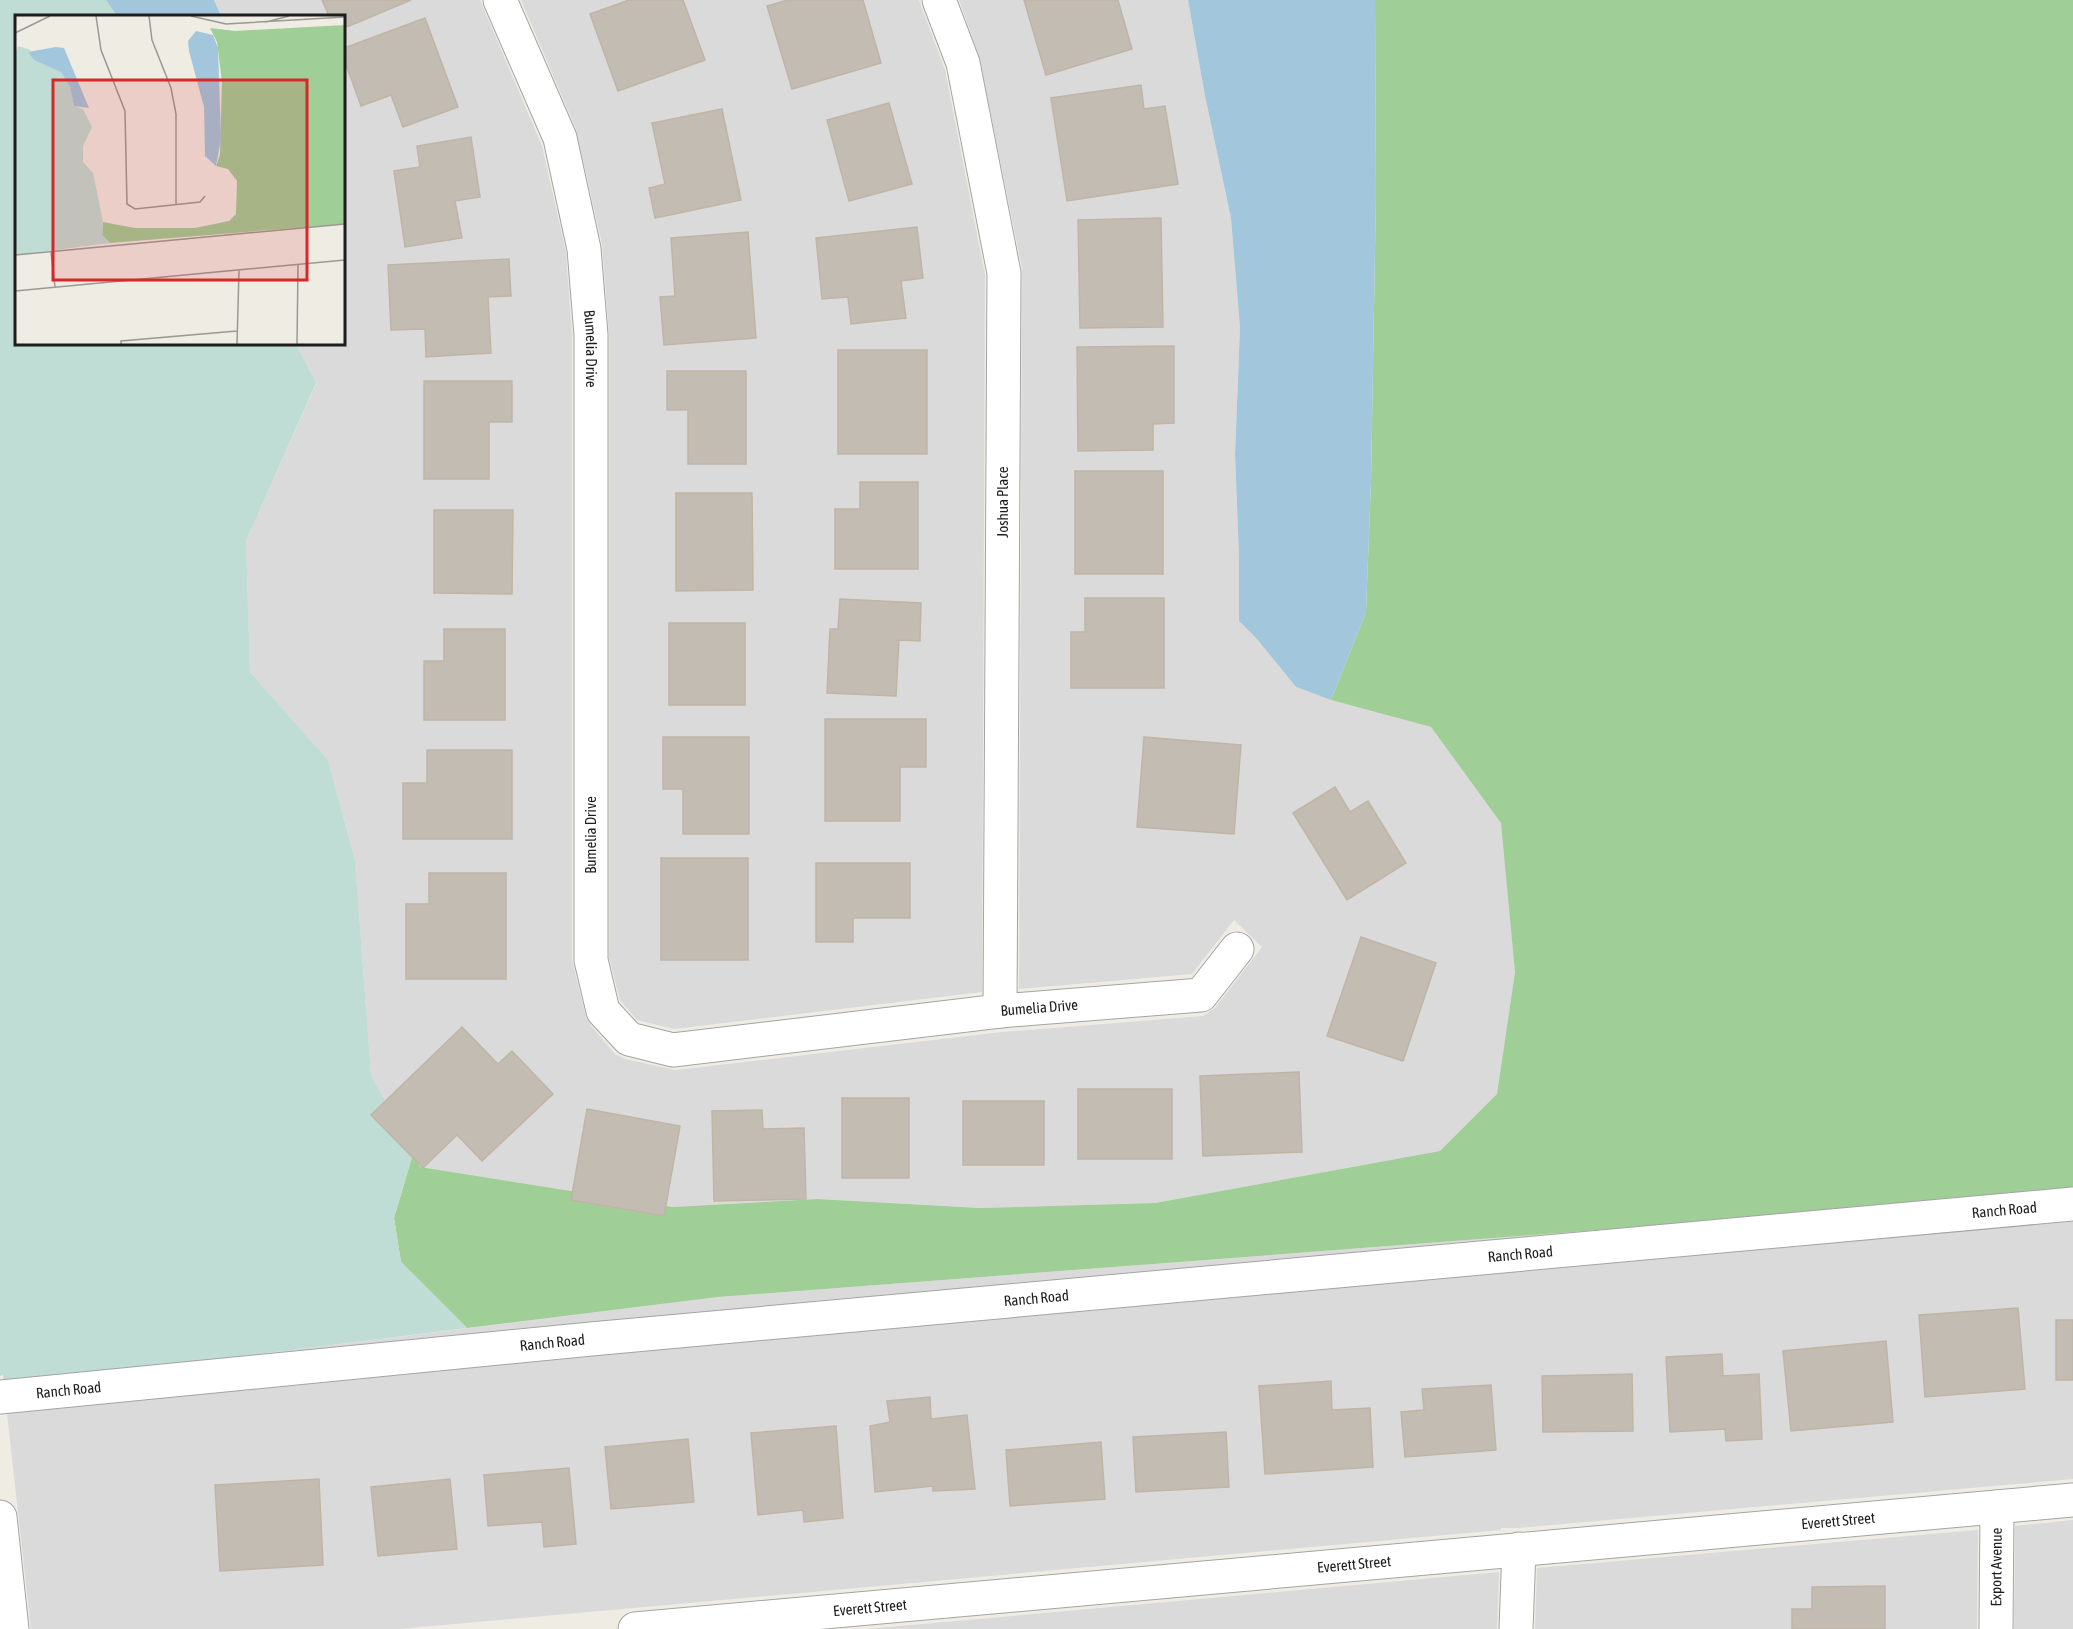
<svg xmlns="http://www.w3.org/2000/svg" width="2073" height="1629" viewBox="0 0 2073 1629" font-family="'Asap Condensed',sans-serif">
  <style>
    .residential { fill: #dbdada }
    .forest { fill: #9fce97 }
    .wetland { fill: #bfddd4 }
    .water { fill: #a2c7dd }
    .building { fill: #c3bcb2; stroke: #c0b5a5; stroke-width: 1.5 }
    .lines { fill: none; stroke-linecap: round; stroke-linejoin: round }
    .street-casing { stroke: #a4a4a4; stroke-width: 35 }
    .street { stroke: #fff; stroke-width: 33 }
    .labels { text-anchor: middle; stroke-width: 6; stroke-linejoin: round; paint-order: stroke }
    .street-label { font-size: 15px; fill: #1d1d1d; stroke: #fff }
    .inset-road { fill: none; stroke: #9a9994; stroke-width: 1.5 }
    .view { fill: #d62828; fill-opacity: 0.15; stroke: #d62828; stroke-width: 3 }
    .inset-edge { fill: none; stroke: #1d1d1d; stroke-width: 3 }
  </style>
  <rect width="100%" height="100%" fill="#eeece3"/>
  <g class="residential">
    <path d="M 214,0 L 480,0 L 542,146 L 566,252 L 572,336 L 572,960 L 586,1017 L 591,1026 L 615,1054 L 625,1059 L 675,1070 L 1002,1032 L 1203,1016 L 1215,1008 L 1262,947 L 1234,920 L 1192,974 L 1019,989 L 1022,268 L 979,56 L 959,0 L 1188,0 L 1205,96 L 1231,218 L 1240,328 L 1235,455 L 1239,556 L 1239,621 L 1257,639 L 1296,687 L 1331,700 L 1431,727 L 1502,823 L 1515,972 L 1497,1094 L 1440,1151 L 1155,1203 L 980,1208 L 818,1199 L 673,1207 L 419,1167 L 371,1075 L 355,860 L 328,760 L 250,672 L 246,541 L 316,384 L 296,344 L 344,344 L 344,16 L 221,16 Z"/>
    <path d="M 521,0 L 919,0 L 945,70 L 985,275 L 982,992 L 674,1029 L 637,1020 L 620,1000 L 609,957 L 609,335 L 602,244 L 576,129 Z"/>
    <path d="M 2073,1194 L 2073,1479 L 1518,1528 L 1501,1528 L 1501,1530 L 400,1629 L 31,1629 L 4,1386 L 718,1297 Z"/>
    <path d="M 2073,1520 L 2073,1629 L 2014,1629 L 2015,1526 Z"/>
    <path d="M 1978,1530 L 1977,1629 L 1535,1629 L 1537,1568 Z"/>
    <path d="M 1499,1572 L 1497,1629 L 867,1629 Z"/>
  </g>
  <path class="forest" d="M 1375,0 L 2073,0 L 2073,1194 L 718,1297 L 467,1328 L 401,1262 L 394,1218 L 413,1154 L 420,1167 L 673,1207 L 818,1199 L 980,1208 L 1155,1203 L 1440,1151 L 1497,1094 L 1515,972 L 1501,823 L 1431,727 L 1331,700 L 1366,612 L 1371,481 L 1376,193 Z"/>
  <path class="wetland" d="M 0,0 L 106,0 L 117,16 L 16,16 L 16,344 L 296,344 L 316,383 L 246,541 L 250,672 L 328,760 L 355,860 L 371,1075 L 413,1154 L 394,1218 L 401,1262 L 467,1328 L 4,1386 L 3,1375 L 0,1376 Z"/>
  <g class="water">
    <path d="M 106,0 L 214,0 L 221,16 L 117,16 Z"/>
    <path d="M 1188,0 L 1375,0 L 1376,193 L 1371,481 L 1366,612 L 1331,700 L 1296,687 L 1257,639 L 1239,621 L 1239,556 L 1235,455 L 1240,328 L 1231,218 L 1205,96 Z"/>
  </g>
  <g class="building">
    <path d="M 322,0 L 411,0 L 344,28 L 344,16 L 329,16 Z"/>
    <path d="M 629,0 L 683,0 L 705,60 L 618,91 L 590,14 Z"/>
    <path d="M 788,0 L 863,0 L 881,63 L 792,89 L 767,6 Z"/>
    <path d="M 1024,0 L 1118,0 L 1132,49 L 1046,75 Z"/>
    <path d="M 425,18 L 458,107 L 403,127 L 391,95 L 361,106 L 344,59 L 344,48 Z"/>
    <path d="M 1141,85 L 1144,109 L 1165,106 L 1178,184 L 1067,201 L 1051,98 Z"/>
    <path d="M 889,103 L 912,184 L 849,201 L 827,120 Z"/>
    <path d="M 722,109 L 741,200 L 655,218 L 649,188 L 665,184 L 652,123 Z"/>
    <path d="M 471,137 L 480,197 L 455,201 L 462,238 L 405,247 L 394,171 L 420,167 L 417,146 Z"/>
    <path d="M 1161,218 L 1163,327 L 1080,328 L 1078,220 Z"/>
    <path d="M 917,227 L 923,278 L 901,281 L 906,318 L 851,324 L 848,297 L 822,299 L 816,238 Z"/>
    <path d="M 748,232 L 756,338 L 664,345 L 660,297 L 675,296 L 671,238 Z"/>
    <path d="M 509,259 L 511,296 L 488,297 L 491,353 L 426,357 L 425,329 L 391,330 L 388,265 Z"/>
    <path d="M 1174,346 L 1174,423 L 1153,424 L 1153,450 L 1078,451 L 1077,347 Z"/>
    <rect x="838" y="350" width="89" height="104"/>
    <path d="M 667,371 L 746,371 L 746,464 L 688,464 L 688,410 L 667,410 Z"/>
    <path d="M 424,381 L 512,381 L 512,422 L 489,422 L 489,479 L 424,479 Z"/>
    <rect x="1075" y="471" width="88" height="103"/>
    <path d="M 860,482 L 918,482 L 918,569 L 835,569 L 835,509 L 860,509 Z"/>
    <path d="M 676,493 L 752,493 L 753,590 L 676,591 Z"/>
    <path d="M 434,510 L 513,510 L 512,594 L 434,593 Z"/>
    <path d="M 1085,598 L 1164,598 L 1164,688 L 1071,688 L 1071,632 L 1085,632 Z"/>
    <path d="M 840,599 L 921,603 L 920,641 L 899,640 L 896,696 L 827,693 L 830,629 L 838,629 Z"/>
    <rect x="669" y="623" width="76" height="82"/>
    <path d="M 444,629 L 505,629 L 505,720 L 424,720 L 424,661 L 444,661 Z"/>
    <path d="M 825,719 L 926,719 L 926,767 L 900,767 L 900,821 L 825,821 Z"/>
    <path d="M 663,737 L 749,737 L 749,834 L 683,834 L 683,789 L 663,789 Z"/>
    <path d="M 1144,737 L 1241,745 L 1234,834 L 1137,827 Z"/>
    <path d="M 427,750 L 512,750 L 512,839 L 403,839 L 403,783 L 427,783 Z"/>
    <path d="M 1335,787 L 1350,812 L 1368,801 L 1406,863 L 1347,900 L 1293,813 Z"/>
    <rect x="661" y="858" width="87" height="102"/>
    <path d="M 816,863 L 910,863 L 910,918 L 853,918 L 853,942 L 816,942 Z"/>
    <path d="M 429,873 L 506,873 L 506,979 L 406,979 L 406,904 L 429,904 Z"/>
    <path d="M 1361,937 L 1436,963 L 1403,1061 L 1327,1036 Z"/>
    <path d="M 462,1027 L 498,1064 L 512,1051 L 553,1094 L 482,1161 L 457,1135 L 423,1168 L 371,1115 Z"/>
    <path d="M 1299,1072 L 1302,1152 L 1203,1156 L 1200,1076 Z"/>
    <rect x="1078" y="1089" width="94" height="70"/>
    <rect x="842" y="1098" width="67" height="80"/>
    <rect x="963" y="1101" width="81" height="64"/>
    <path d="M 587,1109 L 680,1126 L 664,1216 L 571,1200 Z"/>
    <path d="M 762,1110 L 763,1129 L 804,1128 L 806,1199 L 714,1201 L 712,1111 Z"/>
    <path d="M 2018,1308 L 2025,1389 L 1925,1397 L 1919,1315 Z"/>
    <rect x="2056" y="1320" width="17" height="60"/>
    <path d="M 1886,1341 L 1893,1422 L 1791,1431 L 1783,1351 Z"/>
    <path d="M 1722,1354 L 1723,1376 L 1759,1374 L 1762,1439 L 1726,1441 L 1725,1429 L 1670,1432 L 1666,1357 Z"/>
    <path d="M 1632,1374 L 1633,1431 L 1543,1432 L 1542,1376 Z"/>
    <path d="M 1331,1381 L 1332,1410 L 1370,1408 L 1373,1467 L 1265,1474 L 1259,1386 Z"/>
    <path d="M 1491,1385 L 1496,1450 L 1405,1457 L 1401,1412 L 1424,1410 L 1422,1389 Z"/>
    <path d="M 930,1397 L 931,1419 L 967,1415 L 975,1489 L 933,1491 L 933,1486 L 875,1492 L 870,1426 L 890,1422 L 887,1401 Z"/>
    <path d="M 836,1426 L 843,1518 L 804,1522 L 803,1510 L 758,1515 L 751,1433 Z"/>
    <path d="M 1226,1432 L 1229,1487 L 1136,1492 L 1133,1437 Z"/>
    <path d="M 688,1439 L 694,1502 L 611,1509 L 605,1447 Z"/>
    <path d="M 1101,1442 L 1105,1499 L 1010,1506 L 1006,1450 Z"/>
    <path d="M 569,1468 L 576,1544 L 544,1547 L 542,1522 L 488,1526 L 484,1475 Z"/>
    <path d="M 319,1479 L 323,1565 L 220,1571 L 215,1485 Z"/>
    <path d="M 450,1479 L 457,1549 L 378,1556 L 371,1487 Z"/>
    <path d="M 1885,1586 L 1885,1629 L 1792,1629 L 1792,1609 L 1812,1609 L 1812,1587 Z"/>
  </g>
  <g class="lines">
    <defs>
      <g id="street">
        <path id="s1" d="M 500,0 L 560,138 L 584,249 L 591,335 L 591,960 L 603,1011 L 629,1039 L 673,1050 L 1000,1011 L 1201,995 L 1237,949"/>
        <path d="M 939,0 L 963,63 L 1004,273 L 1000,1011"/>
        <path id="s2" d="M 0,1397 L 591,1339 L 2073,1204"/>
        <path d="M 0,1517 L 12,1629"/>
        <path id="s3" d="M 635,1629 L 2073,1500"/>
        <path d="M 1516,1629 L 1519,1549"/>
        <path id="s4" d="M 1996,1629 L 1997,1507"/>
      </g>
    </defs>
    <use href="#street" class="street-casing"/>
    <use href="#street" class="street"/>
  </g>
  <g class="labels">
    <g class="street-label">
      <text dy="5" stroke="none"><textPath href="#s1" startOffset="364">Bumelia Drive</textPath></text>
      <text transform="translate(1003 502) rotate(-90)" y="5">Joshua Place</text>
      <text transform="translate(591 835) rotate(-90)" y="5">Bumelia Drive</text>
      <text dy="5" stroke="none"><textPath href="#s1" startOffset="1480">Bumelia Drive</textPath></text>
      <text dy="5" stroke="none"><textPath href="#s2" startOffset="2013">Ranch Road</textPath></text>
      <text dy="5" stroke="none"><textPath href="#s2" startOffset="1527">Ranch Road</textPath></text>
      <text dy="5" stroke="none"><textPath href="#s2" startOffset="1041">Ranch Road</textPath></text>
      <text dy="5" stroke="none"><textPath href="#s2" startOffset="555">Ranch Road</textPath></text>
      <text dy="5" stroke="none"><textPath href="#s2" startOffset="69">Ranch Road</textPath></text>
      <text dy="5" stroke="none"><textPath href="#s3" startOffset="1208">Everett Street</textPath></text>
      <text dy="5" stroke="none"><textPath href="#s3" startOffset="722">Everett Street</textPath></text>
      <text dy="5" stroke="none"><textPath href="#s4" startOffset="62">Export Avenue</textPath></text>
      <text dy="5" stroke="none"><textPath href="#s3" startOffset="236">Everett Street</textPath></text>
    </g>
  </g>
  <g transform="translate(15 15)">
    <rect width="330" height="330" fill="#eeece3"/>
    <path d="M 330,10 L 330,209 L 95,228 L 87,220 L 88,207 L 120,213 L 180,213 L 214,206 L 221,199 L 222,166 L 213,154 L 201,151 L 205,140 L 207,67 L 202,27 L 195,13 L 220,16 Z" fill="#9fce97"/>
    <path d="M 3,31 L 16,35 L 13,38 L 46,57 L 55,72 L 59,91 L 68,94 L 77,112 L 68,131 L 68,147 L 78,158 L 88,207 L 87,220 L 95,228 L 0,240 L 0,40 Z" fill="#bfddd4"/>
    <path d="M 181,16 L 198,20 L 203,33 L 206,124 L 201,151 L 190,141 L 189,92 L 174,36 L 173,26 ZM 41,32 L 49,33 L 74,93 L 59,91 L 55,72 L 46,57 L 19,45 L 13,37 Z" fill="#a2c7dd"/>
    <path class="inset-road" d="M 81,1 L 86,35 L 110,96 L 112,189 L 120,194 L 185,187 L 190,181M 134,1 L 137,25 L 156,73 L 161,99 L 161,189M 176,1 L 211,9 L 330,2M 251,7 L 274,1M 0,18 L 35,1M 36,237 L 40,272M 0,240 L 330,209M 0,276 L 330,245M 106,329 L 106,326 L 222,316M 222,329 L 224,255M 282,329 L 283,250"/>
    <path class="view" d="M 38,65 L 292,65 L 292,265 L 38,265 Z"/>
    <rect width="330" height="330" class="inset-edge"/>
  </g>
</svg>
